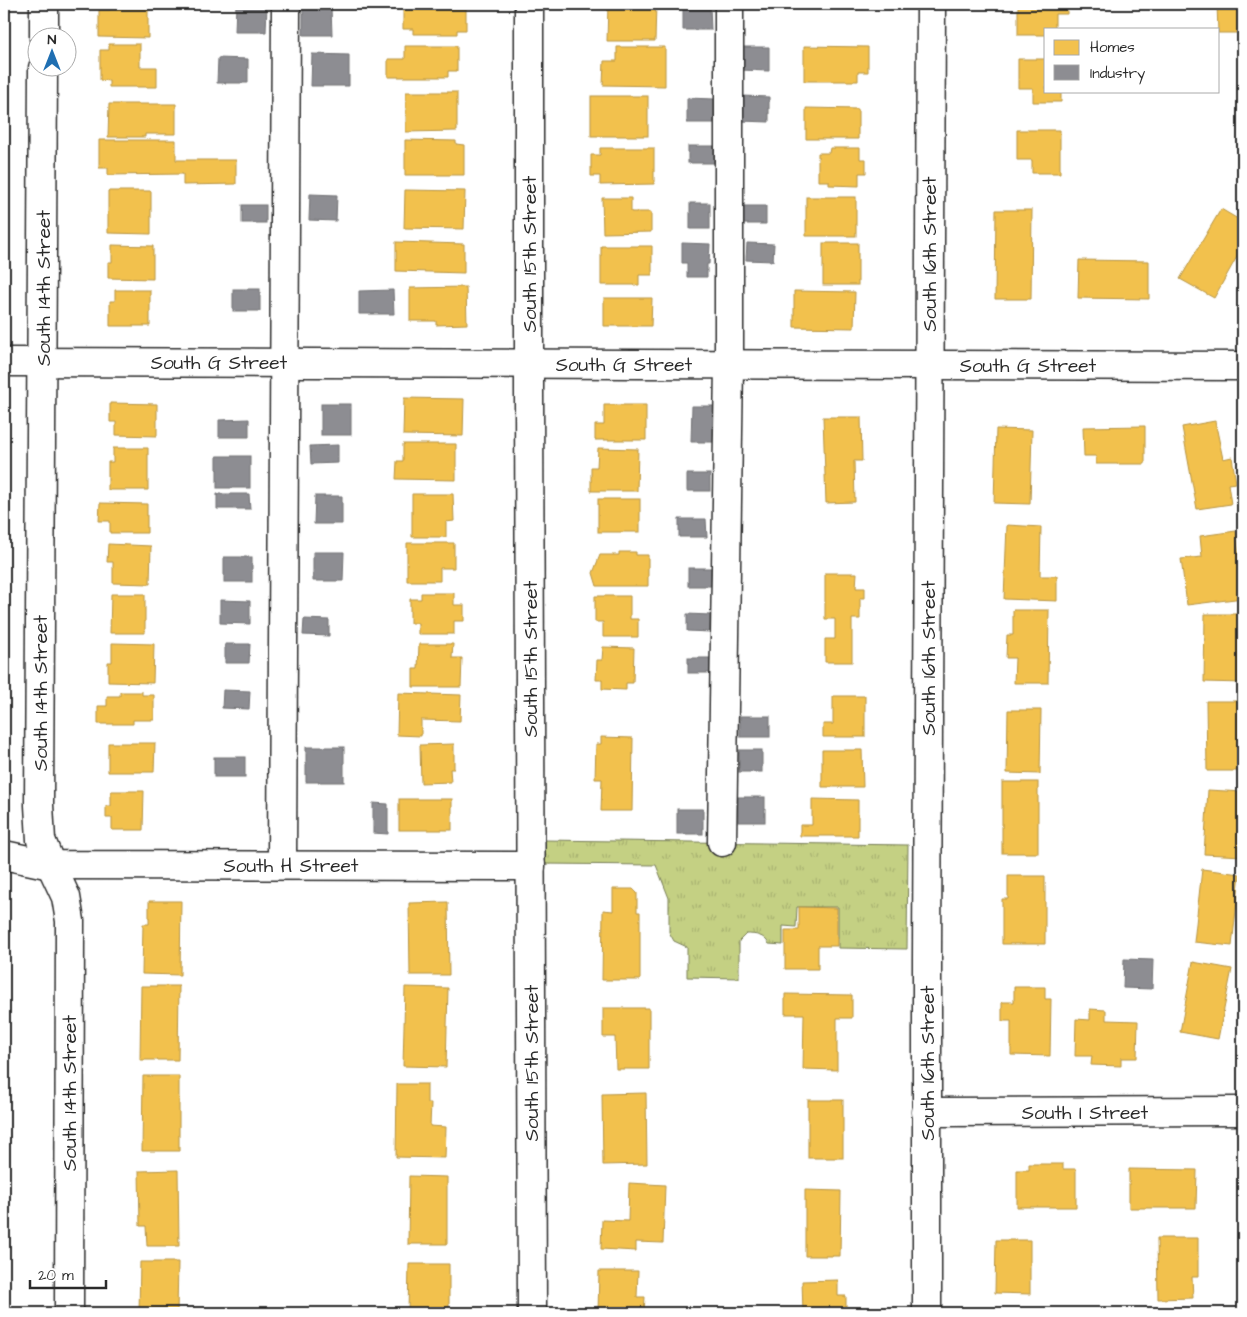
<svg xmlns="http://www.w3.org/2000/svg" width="1247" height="1317" viewBox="0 0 1247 1317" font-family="'Architects Daughter',sans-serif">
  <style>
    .grass { fill: url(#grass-tufts); stroke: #787e57 }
    .homes { fill: #f2c14e; stroke: #b69444 }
    .industry { fill: #8d8d92; stroke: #707073 }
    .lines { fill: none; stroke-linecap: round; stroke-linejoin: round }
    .minor-casing { stroke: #2b2b2b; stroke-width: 31 }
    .minor { stroke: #fff; stroke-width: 28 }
    .labels { text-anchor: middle; stroke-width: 5; stroke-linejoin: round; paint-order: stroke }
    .street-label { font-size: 19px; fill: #2b2b2b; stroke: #fff }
  </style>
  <defs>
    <pattern id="grass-tufts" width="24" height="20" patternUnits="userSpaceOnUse" patternTransform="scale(1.25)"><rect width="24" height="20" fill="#c4d083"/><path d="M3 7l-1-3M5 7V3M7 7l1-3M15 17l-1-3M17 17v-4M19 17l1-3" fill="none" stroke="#a9b371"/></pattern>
  </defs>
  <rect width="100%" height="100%" fill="#fff"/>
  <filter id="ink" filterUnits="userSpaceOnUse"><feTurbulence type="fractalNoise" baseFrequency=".02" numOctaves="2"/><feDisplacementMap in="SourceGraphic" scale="10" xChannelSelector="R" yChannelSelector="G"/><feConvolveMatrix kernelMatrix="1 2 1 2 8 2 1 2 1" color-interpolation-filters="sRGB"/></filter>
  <g filter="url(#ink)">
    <path class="grass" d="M 544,840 L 908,845 L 907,949 L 838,948 L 838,907 L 797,907 L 796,927 L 783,926 L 783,945 L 769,944 C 764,935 756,934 746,934 L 739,941 L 739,978 L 687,977 L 687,947 L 674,941 L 669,932 L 669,898 L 656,865 L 544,864 Z"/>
    <g class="homes">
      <path d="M 110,4 L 148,4 L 148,38 L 99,37 L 99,10 L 110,10 Z"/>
      <path d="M 403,4 L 466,4 L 466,30 L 457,30 L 457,34 L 413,34 L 413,29 L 403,29 Z"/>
      <path d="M 608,4 L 656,4 L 655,41 L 607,41 Z"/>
      <path d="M 1018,4 L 1067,4 L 1067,14 L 1055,14 L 1055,29 L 1046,29 L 1046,35 L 1018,35 Z"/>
      <path d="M 1217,4 L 1243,4 L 1243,33 L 1218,33 Z"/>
      <path d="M 109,44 L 140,44 L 140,67 L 157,67 L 157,87 L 109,87 L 109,81 L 100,80 L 100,50 L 109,50 Z"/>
      <path d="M 405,46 L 457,46 L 457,71 L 448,71 L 448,77 L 388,77 L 388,59 L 405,59 Z"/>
      <path d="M 804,46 L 868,47 L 868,72 L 858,72 L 858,81 L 804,81 Z"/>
      <path d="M 617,47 L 665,47 L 665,86 L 603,85 L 604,61 L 617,61 Z"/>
      <path d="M 1018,59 L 1046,59 L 1046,91 L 1061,91 L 1061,102 L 1033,102 L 1033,88 L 1018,88 Z"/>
      <path d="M 406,92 L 457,92 L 457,131 L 406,132 Z"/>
      <rect x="591" y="96" width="57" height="40"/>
      <path d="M 109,104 L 176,104 L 176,134 L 145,134 L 145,137 L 108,137 Z"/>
      <path d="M 806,108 L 858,109 L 858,139 L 806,139 Z"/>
      <path d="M 1017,130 L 1060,130 L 1060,173 L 1032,173 L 1032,160 L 1017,160 Z"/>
      <path d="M 99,140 L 176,140 L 176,160 L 236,160 L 236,184 L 183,185 L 183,174 L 108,175 L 108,168 L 99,168 Z"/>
      <path d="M 405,140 L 456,141 L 456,144 L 464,145 L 464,175 L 405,175 Z"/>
      <path d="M 600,148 L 654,148 L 654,184 L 600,185 L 600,176 L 591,176 L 591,155 L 600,155 Z"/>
      <path d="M 830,148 L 860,148 L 860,159 L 866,159 L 866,173 L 859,173 L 859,186 L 829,185 L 829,181 L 818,181 L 818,153 L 829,153 Z"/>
      <path d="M 405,190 L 465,191 L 464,229 L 404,228 Z"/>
      <path d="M 108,191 L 151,191 L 151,234 L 108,233 Z"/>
      <rect x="806" y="197" width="50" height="39"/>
      <path d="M 602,198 L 631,198 L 631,212 L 651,212 L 651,232 L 603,233 Z"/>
      <path d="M 1221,209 L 1243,222 L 1243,246 L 1214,298 L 1180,279 Z"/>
      <path d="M 996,210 L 1032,210 L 1031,299 L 995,299 Z"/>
      <path d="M 396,242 L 464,244 L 464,273 L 396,271 Z"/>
      <rect x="823" y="243" width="35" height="42"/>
      <path d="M 112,245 L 153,246 L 153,279 L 108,278 L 108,262 L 112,262 Z"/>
      <path d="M 601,246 L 652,246 L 652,275 L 639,275 L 639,285 L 601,285 Z"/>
      <path d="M 1079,260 L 1149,261 L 1149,299 L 1078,298 Z"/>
      <path d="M 466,287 L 467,324 L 436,325 L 436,321 L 410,321 L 410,288 Z"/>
      <path d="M 115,290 L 150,290 L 150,326 L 110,326 L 110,301 L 115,301 Z"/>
      <path d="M 794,291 L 855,292 L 854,328 L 794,327 Z"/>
      <path d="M 604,298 L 652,298 L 651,326 L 604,326 Z"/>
      <path d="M 404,398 L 464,399 L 463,436 L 403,435 Z"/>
      <path d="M 110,403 L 157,404 L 157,436 L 116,435 L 116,422 L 110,422 Z"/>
      <path d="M 604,405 L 646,405 L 646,440 L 595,440 L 595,425 L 604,425 Z"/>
      <path d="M 823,417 L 861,417 L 862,461 L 854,461 L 855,502 L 826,503 Z"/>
      <path d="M 1215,421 L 1223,459 L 1232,457 L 1236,483 L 1228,484 L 1231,504 L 1197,509 L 1182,427 Z"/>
      <path d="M 1145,426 L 1145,464 L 1096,464 L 1096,456 L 1084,456 L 1083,427 Z"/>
      <path d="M 996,429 L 1032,430 L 1030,504 L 994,503 Z"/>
      <path d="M 403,444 L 456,444 L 456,480 L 396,479 L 397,461 L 403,461 Z"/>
      <path d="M 113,448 L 148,448 L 148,490 L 108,490 L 108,462 L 113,462 Z"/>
      <path d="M 598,448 L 638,449 L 637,491 L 591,491 L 591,467 L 597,467 Z"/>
      <path d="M 412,494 L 453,494 L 454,521 L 446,522 L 446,537 L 412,537 Z"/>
      <rect x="598" y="499" width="42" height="33"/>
      <path d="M 100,503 L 147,504 L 147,533 L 110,533 L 110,521 L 99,521 Z"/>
      <path d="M 1007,525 L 1041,527 L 1040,576 L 1057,576 L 1057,601 L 1004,599 Z"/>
      <path d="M 1236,531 L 1243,598 L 1187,605 L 1181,559 L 1202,557 L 1200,536 Z"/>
      <path d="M 407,543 L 454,543 L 454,568 L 440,568 L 440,581 L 407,581 Z"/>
      <path d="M 108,544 L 151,546 L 150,584 L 113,583 L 113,562 L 107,562 Z"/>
      <path d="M 619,552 L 636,552 L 636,555 L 648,555 L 648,586 L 597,586 L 593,573 L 600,555 L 619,555 Z"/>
      <path d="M 825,573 L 857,573 L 856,588 L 865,588 L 865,598 L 860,598 L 860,619 L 852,619 L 852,662 L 825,662 L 825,639 L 835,639 L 835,619 L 825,619 Z"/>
      <path d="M 421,593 L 454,593 L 454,605 L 464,605 L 464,621 L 454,621 L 454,634 L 418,634 L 418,623 L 410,623 L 410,599 L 421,599 Z"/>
      <path d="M 111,594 L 145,594 L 145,633 L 110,633 Z"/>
      <path d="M 595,596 L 630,596 L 630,619 L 638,619 L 638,637 L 603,637 L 603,622 L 595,622 Z"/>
      <path d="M 1013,610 L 1049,610 L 1048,683 L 1014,683 L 1015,658 L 1006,658 L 1007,635 L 1013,635 Z"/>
      <path d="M 1205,614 L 1243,614 L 1243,683 L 1204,682 Z"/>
      <path d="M 112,643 L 154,644 L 153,683 L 108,682 L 108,662 L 112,662 Z"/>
      <path d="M 419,644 L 453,644 L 452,658 L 462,658 L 461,687 L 413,687 L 413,669 L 418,669 Z"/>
      <path d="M 603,647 L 634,648 L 633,683 L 626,683 L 626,690 L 602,689 L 602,680 L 596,680 L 597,660 L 602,660 Z"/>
      <path d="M 120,692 L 142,692 L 142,695 L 154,695 L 154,720 L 133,720 L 133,724 L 98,724 L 98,706 L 107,706 L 107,696 L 120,696 Z"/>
      <path d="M 398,693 L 461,695 L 460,721 L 421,720 L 421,736 L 397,735 Z"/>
      <path d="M 833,696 L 865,696 L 865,737 L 823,737 L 823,724 L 833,724 Z"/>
      <path d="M 1206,701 L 1243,701 L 1243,771 L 1207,771 Z"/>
      <path d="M 1008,710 L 1041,710 L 1040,774 L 1007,773 Z"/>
      <path d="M 601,737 L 633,738 L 632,811 L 601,811 L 602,779 L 595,779 L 596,744 L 601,744 Z"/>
      <path d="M 108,743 L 155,743 L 154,772 L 108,772 Z"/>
      <path d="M 454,744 L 454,769 L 450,769 L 451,782 L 421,783 L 420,745 Z"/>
      <path d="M 822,750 L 862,750 L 863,787 L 822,787 Z"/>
      <rect x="1002" y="782" width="36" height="71"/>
      <path d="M 1208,790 L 1243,792 L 1243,856 L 1204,854 Z"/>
      <path d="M 111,791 L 144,791 L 143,830 L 112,830 L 112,818 L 106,818 L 106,806 L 111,806 Z"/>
      <rect x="399" y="799" width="53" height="31"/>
      <path d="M 812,799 L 858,800 L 858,836 L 800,836 L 800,825 L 812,825 Z"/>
      <path d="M 1202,869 L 1240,874 L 1232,946 L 1194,942 Z"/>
      <path d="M 1008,876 L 1045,876 L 1045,944 L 1002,944 L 1002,899 L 1008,899 Z"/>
      <path d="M 613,889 L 633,889 L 637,893 L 637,912 L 640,912 L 640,980 L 602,980 L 603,910 L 613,911 Z"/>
      <path d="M 149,901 L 181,901 L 180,975 L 142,974 L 143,924 L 149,924 Z"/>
      <path d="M 448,902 L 449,975 L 410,975 L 409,903 Z"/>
      <path d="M 799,907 L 837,908 L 837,946 L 818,946 L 818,969 L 785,969 L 785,930 L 799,930 Z"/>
      <path d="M 1193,962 L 1232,969 L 1218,1039 L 1180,1032 Z"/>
      <path d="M 141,986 L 179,986 L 178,1060 L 140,1060 Z"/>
      <path d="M 405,987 L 448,988 L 446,1067 L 403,1066 Z"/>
      <path d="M 1014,987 L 1045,987 L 1045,999 L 1051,999 L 1050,1056 L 1011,1055 L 1011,1021 L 1002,1021 L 1002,1002 L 1014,1002 Z"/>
      <path d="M 785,994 L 852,995 L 852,1018 L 837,1018 L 837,1070 L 803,1069 L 804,1014 L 785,1014 Z"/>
      <path d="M 603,1008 L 649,1008 L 649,1069 L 616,1069 L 615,1037 L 603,1037 Z"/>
      <path d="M 1090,1009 L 1106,1010 L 1106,1020 L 1138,1021 L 1137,1058 L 1121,1058 L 1121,1066 L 1091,1065 L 1092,1056 L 1075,1056 L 1076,1019 L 1090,1020 Z"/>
      <path d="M 143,1076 L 179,1076 L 179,1151 L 142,1151 Z"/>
      <path d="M 397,1084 L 427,1084 L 427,1103 L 431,1103 L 430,1126 L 446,1127 L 445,1158 L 396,1157 Z"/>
      <path d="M 646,1093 L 647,1164 L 603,1165 L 602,1094 Z"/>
      <rect x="808" y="1100" width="35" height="58"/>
      <path d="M 1029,1164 L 1063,1164 L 1063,1169 L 1076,1169 L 1076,1207 L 1017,1207 L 1017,1170 L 1029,1170 Z"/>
      <path d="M 1129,1169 L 1197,1170 L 1196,1208 L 1129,1208 Z"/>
      <path d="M 178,1170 L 179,1246 L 147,1246 L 146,1226 L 140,1226 L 139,1171 Z"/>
      <path d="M 409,1176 L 447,1177 L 447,1244 L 408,1244 Z"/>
      <path d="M 629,1183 L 665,1185 L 663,1243 L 636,1242 L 636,1251 L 601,1249 L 602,1220 L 628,1221 Z"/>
      <path d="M 805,1190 L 841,1191 L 840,1256 L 805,1256 Z"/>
      <path d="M 1157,1238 L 1198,1238 L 1198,1277 L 1192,1277 L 1193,1298 L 1158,1299 Z"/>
      <path d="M 996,1240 L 1030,1240 L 1030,1294 L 995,1293 Z"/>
      <path d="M 140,1262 L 178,1262 L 177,1313 L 139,1313 Z"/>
      <path d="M 409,1264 L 449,1264 L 449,1313 L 408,1313 Z"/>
      <path d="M 599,1271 L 638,1271 L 637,1297 L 645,1297 L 644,1313 L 598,1313 Z"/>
      <path d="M 838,1280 L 838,1296 L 846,1296 L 846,1313 L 803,1313 L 802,1281 Z"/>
    </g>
    <g class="industry">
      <path d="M 236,4 L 267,4 L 266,32 L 235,32 Z"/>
      <path d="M 683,6 L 710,6 L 711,30 L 683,30 Z"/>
      <path d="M 331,8 L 332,35 L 303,35 L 303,9 Z"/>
      <path d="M 740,47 L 769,47 L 769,71 L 740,70 Z"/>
      <path d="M 312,54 L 349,55 L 349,86 L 311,86 Z"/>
      <path d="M 218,58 L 248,59 L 248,83 L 217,83 Z"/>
      <path d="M 742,96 L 769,97 L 769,122 L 741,121 Z"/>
      <path d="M 687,98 L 714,99 L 714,123 L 687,123 Z"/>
      <rect x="688" y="146" width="26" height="17"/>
      <path d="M 310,194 L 337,195 L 336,221 L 309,220 Z"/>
      <rect x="690" y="203" width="20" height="26"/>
      <rect x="242" y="205" width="24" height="18"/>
      <path d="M 742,206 L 766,206 L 766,224 L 741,224 Z"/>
      <path d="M 682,243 L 710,244 L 709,264 L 707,264 L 707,277 L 687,277 L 687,263 L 682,263 Z"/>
      <path d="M 747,243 L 774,244 L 773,261 L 746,260 Z"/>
      <rect x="233" y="289" width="27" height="22"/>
      <path d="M 393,290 L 394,314 L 359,314 L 359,291 Z"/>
      <rect x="321" y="404" width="30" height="31"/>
      <path d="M 692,406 L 717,406 L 716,442 L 691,442 Z"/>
      <path d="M 249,419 L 249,437 L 219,437 L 219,420 Z"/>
      <path d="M 338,445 L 338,463 L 311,464 L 310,446 Z"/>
      <rect x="217" y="456" width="33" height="32"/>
      <rect x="687" y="474" width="23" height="17"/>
      <path d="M 217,494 L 249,494 L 250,509 L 217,509 Z"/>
      <path d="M 315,496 L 342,496 L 342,524 L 314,524 Z"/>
      <path d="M 679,519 L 706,519 L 707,537 L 679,537 Z"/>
      <path d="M 313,552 L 344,552 L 343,581 L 313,581 Z"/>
      <rect x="224" y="557" width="28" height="25"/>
      <rect x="688" y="568" width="23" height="18"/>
      <path d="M 220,600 L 250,601 L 250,624 L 220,623 Z"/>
      <path d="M 687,614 L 710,615 L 710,632 L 687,631 Z"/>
      <path d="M 304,619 L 329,620 L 329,636 L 303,635 Z"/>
      <path d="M 225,644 L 250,644 L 249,663 L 225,663 Z"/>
      <rect x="688" y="658" width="22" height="15"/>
      <path d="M 223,690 L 250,691 L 249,709 L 222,708 Z"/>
      <rect x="740" y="716" width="30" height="21"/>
      <rect x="306" y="747" width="38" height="35"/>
      <rect x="739" y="750" width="23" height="22"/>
      <rect x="214" y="757" width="31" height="20"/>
      <rect x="738" y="797" width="27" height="25"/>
      <path d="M 373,803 L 388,804 L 388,834 L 373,833 Z"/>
      <rect x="677" y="809" width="26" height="25"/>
      <path d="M 1124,959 L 1153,960 L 1152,989 L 1123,988 Z"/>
    </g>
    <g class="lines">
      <defs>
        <g id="minor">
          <path d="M 529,4 L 529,390 L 532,1313"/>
          <path d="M 44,38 L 44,4"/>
          <path d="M 43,68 L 39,805 L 41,840 L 51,865 L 66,897 L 70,921 L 69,1313"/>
          <path d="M 4,362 L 1243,366"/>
          <path d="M 722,842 L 729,364 L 729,4"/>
          <path d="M 4,855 L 51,865 L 531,866"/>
          <path d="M 282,865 L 286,4"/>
          <path d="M 926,1112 L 1243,1111"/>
          <path d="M 927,1313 L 927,958 L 931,4"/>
        </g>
      </defs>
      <use href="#minor" class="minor-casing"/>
      <use href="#minor" class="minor"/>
    </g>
  </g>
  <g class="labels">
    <g class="street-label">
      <text transform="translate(529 254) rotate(-90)" y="7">South 15th Street</text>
      <text transform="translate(929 254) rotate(-90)" y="7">South 16th Street</text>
      <text transform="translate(43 288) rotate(-90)" y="7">South 14th Street</text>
      <text x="219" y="369">South G Street</text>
      <text x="624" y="371">South G Street</text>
      <text x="1028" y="372">South G Street</text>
      <text transform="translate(928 658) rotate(-90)" y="7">South 16th Street</text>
      <text transform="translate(530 659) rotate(-90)" y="7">South 15th Street</text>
      <text transform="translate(40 693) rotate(-90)" y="7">South 14th Street</text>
      <text x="291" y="872">South H Street</text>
      <text transform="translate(531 1063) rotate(-90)" y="7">South 15th Street</text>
      <text transform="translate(927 1063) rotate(-90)" y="7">South 16th Street</text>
      <text transform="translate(69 1093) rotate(-90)" y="7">South 14th Street</text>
      <text x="1085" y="1119">South I Street</text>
    </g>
  </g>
  <rect width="1247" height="1317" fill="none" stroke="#fff" stroke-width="20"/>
  <rect x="10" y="10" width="1227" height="1297" fill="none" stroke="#2b2b2b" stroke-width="2" filter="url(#ink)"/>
  <rect x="1044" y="28" width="175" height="65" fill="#ffffff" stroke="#aaaaaa"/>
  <rect x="1054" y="40" width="25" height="15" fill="#f2c14e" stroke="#aaaaaa"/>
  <text x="1090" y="52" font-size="15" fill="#2b2b2b">Homes</text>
  <rect x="1054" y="65" width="25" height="15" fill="#8d8d92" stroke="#aaaaaa"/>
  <text x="1090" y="78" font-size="15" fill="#2b2b2b">Industry</text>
  <g transform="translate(52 52)"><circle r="24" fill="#ffffff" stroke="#aaaaaa"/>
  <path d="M0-4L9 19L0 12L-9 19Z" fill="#1f6fb2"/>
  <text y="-8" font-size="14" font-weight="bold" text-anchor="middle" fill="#2b2b2b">N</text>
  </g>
  <path d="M30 1280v8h76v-8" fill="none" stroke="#2b2b2b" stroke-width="2.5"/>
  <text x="38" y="1280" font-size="15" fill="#2b2b2b" stroke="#ffffff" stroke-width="4" paint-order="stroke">20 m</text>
</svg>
